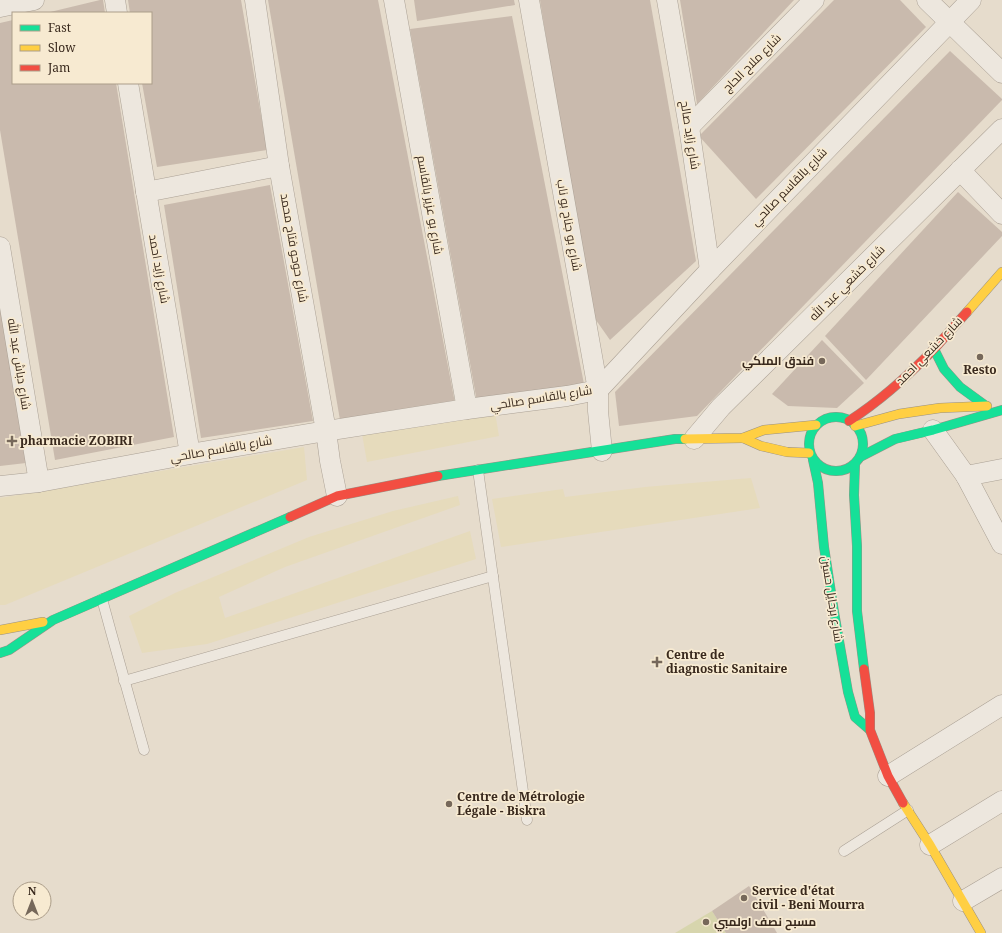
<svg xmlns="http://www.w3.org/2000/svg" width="1002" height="933" viewBox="0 0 1002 933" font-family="'Noto Serif',Cairo,serif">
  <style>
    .farmland { fill: #e6dbbc }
    .green { fill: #d7d5ad }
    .building { fill: #c9baad }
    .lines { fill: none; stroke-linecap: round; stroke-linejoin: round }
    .lane-casing { stroke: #aba195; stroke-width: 11 }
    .street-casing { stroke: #aba195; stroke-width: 21 }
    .fast-casing { stroke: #9a9185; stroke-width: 10 }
    .slow-casing { stroke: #9a9185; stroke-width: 10 }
    .jam-casing { stroke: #9a9185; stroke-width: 10 }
    .lane { stroke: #ede7de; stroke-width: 10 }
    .street { stroke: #ede7de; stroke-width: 20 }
    .fast { stroke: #16e098; stroke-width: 9 }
    .slow { stroke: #ffcf43; stroke-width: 9 }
    .jam { stroke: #f24e42; stroke-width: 9 }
    .poi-dot { fill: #76685a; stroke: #f7ead1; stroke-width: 1.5 }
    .labels { text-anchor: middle; stroke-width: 3.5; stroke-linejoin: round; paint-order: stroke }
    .street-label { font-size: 12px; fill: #39291d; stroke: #f7ead1 }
    .poi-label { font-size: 12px; font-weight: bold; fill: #39291d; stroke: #f7ead1; text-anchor: start }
  </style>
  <rect width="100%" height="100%" fill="#e6dccc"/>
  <g class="farmland">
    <path d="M 495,412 L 499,436 L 367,462 L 362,434 Z"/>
    <path d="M 304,447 L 307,480 L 5,605 L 0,605 L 0,498 Z"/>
    <path d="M 751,478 L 760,508 L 501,547 L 492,499 L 563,489 L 565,497 L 645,487 Z"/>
    <path d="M 458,496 L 460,505 L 285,567 L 219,597 L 225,618 L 470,531 L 476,559 L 207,644 L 142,653 L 129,616 L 175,593 L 309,537 L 393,511 Z"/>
  </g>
  <path class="green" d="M 712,911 L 726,933 L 675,933 Z"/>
  <g class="building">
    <path d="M 100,0 L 103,0 L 105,13 L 46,13 Z"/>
    <path d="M 128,0 L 241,0 L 267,150 L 157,167 L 142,83 L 151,83 L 151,13 L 130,13 Z"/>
    <path d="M 268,0 L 378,0 L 455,403 L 340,420 Z"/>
    <path d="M 414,0 L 514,0 L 515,5 L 417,21 Z"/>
    <path d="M 540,0 L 650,0 L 696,261 L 610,340 L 591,313 Z"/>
    <path d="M 680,0 L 794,0 L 697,104 Z"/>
    <path d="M 834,0 L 900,0 L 926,27 L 756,199 L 699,136 Z"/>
    <path d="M 512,16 L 584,384 L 477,402 L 410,29 Z"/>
    <path d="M 13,20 L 13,83 L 116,83 L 174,437 L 55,460 L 0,130 L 0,23 Z"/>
    <path d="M 950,51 L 1002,99 L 1002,100 L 697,416 L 619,426 L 615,392 Z"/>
    <path d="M 270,185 L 313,421 L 201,438 L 164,205 Z"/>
    <path d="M 958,192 L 1002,232 L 1002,236 L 866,380 L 825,336 Z"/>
    <path d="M 0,292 L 26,463 L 0,466 Z"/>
    <path d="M 822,340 L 864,383 L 837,408 L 788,406 L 772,394 Z"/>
    <path d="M 749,886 L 770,921 L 777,933 L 726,933 L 712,911 Z"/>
  </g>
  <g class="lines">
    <defs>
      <g id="lane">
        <path d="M 478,470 L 527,820"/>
        <path d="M 102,599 L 111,632 L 144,750"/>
        <path d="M 124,681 L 493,576"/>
        <path d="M 844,851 L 908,810"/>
      </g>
      <g id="street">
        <path d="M 115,0 L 117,13"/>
        <path d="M 255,0 L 279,166 L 326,431 L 330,461 L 337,496"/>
        <path d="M 394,0 L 467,409"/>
        <path d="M 529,0 L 598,390 L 598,411 L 602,451"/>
        <path d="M 667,0 L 689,127 L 710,270"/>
        <path d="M 927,0 L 1002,73"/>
        <path d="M 0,7 L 34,0"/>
        <path d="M 128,83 L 190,454"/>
        <path d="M 689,127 L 814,0"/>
        <path d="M 960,170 L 1002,214"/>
        <path d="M 146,192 L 279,166"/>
        <path d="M 0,247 L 39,482"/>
        <path d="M 933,430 L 966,476 L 1002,544"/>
        <path d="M 694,439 L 721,407 L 1002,129"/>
        <path d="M 966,476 L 1002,469"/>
        <path d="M 0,486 L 39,482 L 190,454 L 326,431 L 467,409 L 567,396 L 598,390 L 710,270 L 971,0"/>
        <path d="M 888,776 L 1002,705"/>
        <path d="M 930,845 L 1002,801"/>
        <path d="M 963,901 L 1002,878"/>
      </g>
      <g id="fast">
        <path d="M 934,349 L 944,369 L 960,387 L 986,406"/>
        <circle cx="836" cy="444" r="27"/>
        <path d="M 860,457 L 895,439 L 933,430 L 1002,410"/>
        <path d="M 813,460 L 818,483 L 824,547 L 834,612 L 848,692 L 855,717 L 870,730"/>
        <path d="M 855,464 L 854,495 L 857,546 L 857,611 L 864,669"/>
        <path d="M 438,476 L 675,439 L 685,439"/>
        <path d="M 0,653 L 9,650 L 53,620 L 290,517"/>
      </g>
      <g id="slow">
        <path d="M 967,312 L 1002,272"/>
        <path d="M 855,426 L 899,414 L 940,408 L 987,406"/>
        <path d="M 743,438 L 761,446 L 787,452 L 809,453"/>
        <path d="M 685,439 L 743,438 L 764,430 L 816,425"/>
        <path d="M 0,630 L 43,622"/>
        <path d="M 903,803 L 930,845 L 981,933"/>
      </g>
      <g id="jam">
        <path d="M 849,421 C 880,401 908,376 934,349 C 945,337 956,324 967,312"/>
        <path d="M 290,517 L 337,496 L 438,476"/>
        <path d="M 864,669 L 870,713 L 870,730 L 888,776 L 903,803"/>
      </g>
    </defs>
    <use href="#lane" class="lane-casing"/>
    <use href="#street" class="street-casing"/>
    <use href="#fast" class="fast-casing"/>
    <use href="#slow" class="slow-casing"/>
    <use href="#jam" class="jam-casing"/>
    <use href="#lane" class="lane"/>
    <use href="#street" class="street"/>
    <use href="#fast" class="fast"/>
    <use href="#slow" class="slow"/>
    <use href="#jam" class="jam"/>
  </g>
  <g class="poi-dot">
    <circle cx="980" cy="357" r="4"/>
    <circle cx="822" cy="361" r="4"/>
    <path d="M10 435h4v4h4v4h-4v4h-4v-4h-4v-4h4z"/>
    <path d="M655 656h4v4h4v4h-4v4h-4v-4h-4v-4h4z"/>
    <circle cx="449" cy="804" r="4"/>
    <circle cx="744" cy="898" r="4"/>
    <circle cx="706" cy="922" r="4"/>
  </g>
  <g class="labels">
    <g class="street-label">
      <text transform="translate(752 63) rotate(-45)" y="4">شارع ملاح الحاج</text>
      <text transform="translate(690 135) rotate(81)" y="4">شارع زايد صالح</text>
      <text transform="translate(789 187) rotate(-46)" y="4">شارع بالقاسم صالحي</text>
      <text transform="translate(430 205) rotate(80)" y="4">شارع بو عزيز بالقاسم</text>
      <text transform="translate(569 225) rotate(80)" y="4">شارع بو جناح بو ناب</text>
      <text transform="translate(294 248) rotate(80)" y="4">شارع حوحو فتاح محمد</text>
      <text transform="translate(159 269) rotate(80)" y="4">شارع زايد احمد</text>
      <text transform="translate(847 283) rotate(-45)" y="4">شارع خشعي عبد الله</text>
      <text transform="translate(929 351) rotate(-46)" y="4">شارع خشعي احمد</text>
      <text transform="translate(19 364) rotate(81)" y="4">شارع دباش عبد الله</text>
      <text transform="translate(541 398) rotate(-9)" y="4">شارع بالقاسم صالحي</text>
      <text transform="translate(221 449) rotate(-10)" y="4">شارع بالقاسم صالحي</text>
      <text transform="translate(832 599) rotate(81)" y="4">شارع برحايل حسين</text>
    </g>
    <g class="poi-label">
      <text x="814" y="365" text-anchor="end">فندق الملكي</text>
      <text x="980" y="374" text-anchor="middle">Resto</text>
      <text x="20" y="445">pharmacie ZOBIRI</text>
      <text x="666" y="659">Centre de<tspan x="666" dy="14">diagnostic Sanitaire</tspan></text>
      <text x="457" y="801">Centre de Métrologie<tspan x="457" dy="14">Légale - Biskra</tspan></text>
      <text x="752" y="895">Service d'état<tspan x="752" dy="14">civil - Beni Mourra</tspan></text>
      <text x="714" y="926">مسبح نصف اولمبي</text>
    </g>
  </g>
  <rect x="12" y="12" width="140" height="72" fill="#f7ead1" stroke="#ab9d89"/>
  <rect x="20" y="25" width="20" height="6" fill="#16e098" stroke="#ab9d89"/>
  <text x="48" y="32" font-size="12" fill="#39291d">Fast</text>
  <rect x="20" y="45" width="20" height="6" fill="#ffcf43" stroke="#ab9d89"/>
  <text x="48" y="52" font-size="12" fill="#39291d">Slow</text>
  <rect x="20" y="65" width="20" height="6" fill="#f24e42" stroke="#ab9d89"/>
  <text x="48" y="72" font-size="12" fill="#39291d">Jam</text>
  <g transform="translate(32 901)"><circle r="19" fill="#f7ead1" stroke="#ab9d89"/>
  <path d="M0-3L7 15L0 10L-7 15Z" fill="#76685a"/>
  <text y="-6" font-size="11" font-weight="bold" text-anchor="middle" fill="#39291d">N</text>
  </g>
</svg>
